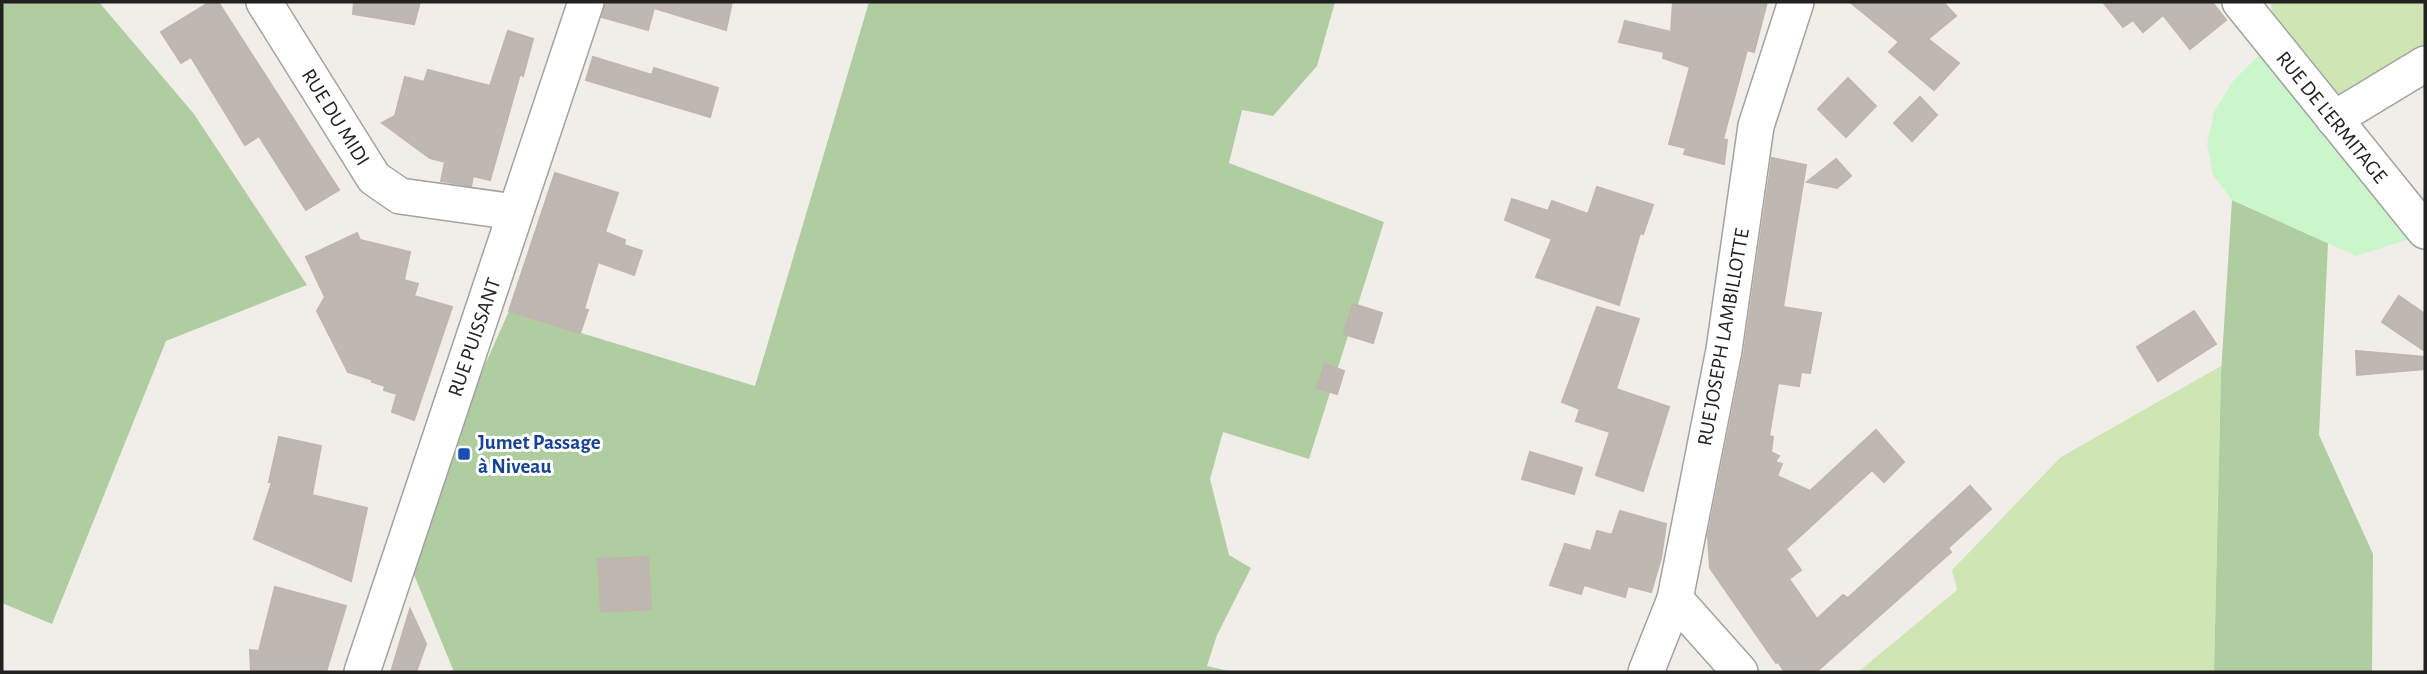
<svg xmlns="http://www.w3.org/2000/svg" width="2427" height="674" viewBox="0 0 2427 674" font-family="'Alegreya Sans',sans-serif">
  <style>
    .grass { fill: #cfe6b4 }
    .forest { fill: #b0cda1 }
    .park { fill: #cbf6cc }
    .building { fill: #beb7b2; stroke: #c2b5ac; stroke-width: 2 }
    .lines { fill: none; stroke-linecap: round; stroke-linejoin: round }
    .minor-casing { stroke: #a2a2a2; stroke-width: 38 }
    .minor { stroke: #fff; stroke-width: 35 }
    .transit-dot { fill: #1a4fb4; stroke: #fff; stroke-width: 2.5 }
    .labels { text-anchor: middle; stroke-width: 6; stroke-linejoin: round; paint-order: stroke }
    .street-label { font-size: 21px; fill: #212121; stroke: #fff }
    .transit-label { font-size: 21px; font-weight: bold; fill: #164399; stroke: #fff; text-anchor: start }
  </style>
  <rect width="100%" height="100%" fill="#f1eee9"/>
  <g class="grass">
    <path d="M 2271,2 L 2425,2 L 2425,45 L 2341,101 L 2272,16 Z"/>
    <path d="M 2221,366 L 2214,672 L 1858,672 L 1957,590 L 1952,570 L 2061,457 Z"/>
  </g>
  <g class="forest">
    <path d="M 2,2 L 99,2 L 194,114 L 307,285 L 166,341 L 52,624 L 2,603 Z"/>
    <path d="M 869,2 L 1335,2 L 1317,66 L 1273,116 L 1242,110 L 1229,163 L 1384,222 L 1309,459 L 1223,432 L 1210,479 L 1229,555 L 1251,568 L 1217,635 L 1207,666 L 1233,672 L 454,672 L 403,548 L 509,311 L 755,386 Z"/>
    <path d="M 2232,200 L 2328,243 L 2319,435 L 2373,554 L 2372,672 L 2214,672 L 2221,373 Z"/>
  </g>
  <path class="park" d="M 2272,42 L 2425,234 L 2356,256 L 2232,200 L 2213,175 L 2207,144 L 2214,112 L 2233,81 Z"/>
  <g class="building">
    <path d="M 210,2 L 218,2 L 339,190 L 306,210 L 259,136 L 245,145 L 191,57 L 181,63 L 161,32 Z"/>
    <path d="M 354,2 L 420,2 L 414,24 L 353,14 Z"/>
    <path d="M 606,2 L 732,2 L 726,30 L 654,8 L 648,30 L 602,17 Z"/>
    <path d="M 1673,2 L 1767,2 L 1754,52 L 1747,50 L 1723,139 L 1727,140 L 1724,164 L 1684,154 L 1686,148 L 1669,144 L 1690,67 L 1663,58 L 1664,52 L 1619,42 L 1625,21 L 1671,32 Z"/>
    <path d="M 1850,2 L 1943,2 L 1956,16 L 1928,39 L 1959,63 L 1934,90 L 1889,52 L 1899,42 Z"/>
    <path d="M 2103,2 L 2212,2 L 2226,20 L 2190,49 L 2163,15 L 2143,32 L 2133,20 L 2123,27 Z"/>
    <path d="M 508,31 L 533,39 L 523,76 L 520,74 L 490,180 L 473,176 L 471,186 L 441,181 L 445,162 L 430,158 L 382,123 L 395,116 L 405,77 L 424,82 L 428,70 L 490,86 Z"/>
    <path d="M 593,57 L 652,75 L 654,68 L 718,88 L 710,117 L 586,80 Z"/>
    <path d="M 1848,78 L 1876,106 L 1846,137 L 1818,109 Z"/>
    <path d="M 1920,97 L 1937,115 L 1912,141 L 1894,123 Z"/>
    <path d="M 1772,158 L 1806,165 L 1783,307 L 1821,313 L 1810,373 L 1801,372 L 1799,386 L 1778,383 L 1769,436 L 1773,437 L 1771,452 L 1779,456 L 1775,462 L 1782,464 L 1777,476 L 1810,491 L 1876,430 L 1904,462 L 1884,482 L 1872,470 L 1786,549 L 1801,570 L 1789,579 L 1817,619 L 1843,595 L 1848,598 L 1970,486 L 1991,509 L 1948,548 L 1951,552 L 1816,672 L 1785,672 L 1778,662 L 1776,663 L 1710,568 L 1708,536 L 1744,353 Z"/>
    <path d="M 1836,159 L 1851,176 L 1837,188 L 1807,182 Z"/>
    <path d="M 555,173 L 618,193 L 605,232 L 625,240 L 624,245 L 642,251 L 634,275 L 598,262 L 584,309 L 588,310 L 580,333 L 509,311 Z"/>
    <path d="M 1597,187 L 1653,205 L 1643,234 L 1640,233 L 1619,305 L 1536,277 L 1552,239 L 1505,220 L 1512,199 L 1548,211 L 1552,201 L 1588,214 Z"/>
    <path d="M 357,233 L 360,240 L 410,252 L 404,280 L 418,284 L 414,296 L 452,307 L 414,420 L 392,412 L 397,394 L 384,390 L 385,386 L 372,382 L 373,380 L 348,372 L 317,311 L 325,297 L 306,257 Z"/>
    <path d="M 2399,296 L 2425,314 L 2425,351 L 2382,322 Z"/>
    <path d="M 1353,304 L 1382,313 L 1373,343 L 1344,334 Z"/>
    <path d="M 1597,307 L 1639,319 L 1616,389 L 1669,407 L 1643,491 L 1596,475 L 1610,432 L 1576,421 L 1580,409 L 1562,402 Z"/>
    <path d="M 2194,311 L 2216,344 L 2158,381 L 2137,347 Z"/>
    <path d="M 2356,351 L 2425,357 L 2425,369 L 2357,375 Z"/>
    <path d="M 1325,364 L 1344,371 L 1337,394 L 1317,388 Z"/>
    <path d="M 279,437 L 321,446 L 312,495 L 367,508 L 351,581 L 254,539 L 272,482 L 269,482 Z"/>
    <path d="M 1530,452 L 1582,468 L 1574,494 L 1522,479 Z"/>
    <path d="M 1620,511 L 1666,524 L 1661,558 L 1651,592 L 1628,586 L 1625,597 L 1584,585 L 1581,594 L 1550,585 L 1565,544 L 1591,551 L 1597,531 L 1612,535 Z"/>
    <path d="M 648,557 L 651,609 L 601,612 L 598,559 Z"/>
    <path d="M 275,587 L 346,606 L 326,672 L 251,672 L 250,650 L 259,651 Z"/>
    <path d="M 410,609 L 426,644 L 416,672 L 391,672 Z"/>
  </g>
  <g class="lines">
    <defs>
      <g id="minor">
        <path d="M 264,2 L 374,178 L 400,196 L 515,212"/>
        <path d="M 2240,2 L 2425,231"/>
        <path d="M 2334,119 L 2425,64"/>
        <path d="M 1675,599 L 1740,672"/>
        <path d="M 362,672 L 586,2"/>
        <path d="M 1646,672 L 1675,599 L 1724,350 L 1756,126 L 1796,2"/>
      </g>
    </defs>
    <use href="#minor" class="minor-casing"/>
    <use href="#minor" class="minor"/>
  </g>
  <rect class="transit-dot" x="457" y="447" width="14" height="14" rx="3.5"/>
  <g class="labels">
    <g class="street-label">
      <text transform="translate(336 117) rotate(58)" y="7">RUE DU MIDI</text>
      <text transform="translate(2332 117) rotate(51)" y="7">RUE DE L'ERMITAGE</text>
      <text transform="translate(474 337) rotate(-71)" y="7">RUE PUISSANT</text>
      <text transform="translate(1723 337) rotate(-80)" y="7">RUE JOSEPH LAMBILLOTTE</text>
    </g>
    <g class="transit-label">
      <text x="478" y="449">Jumet Passage<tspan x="478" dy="24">à Niveau</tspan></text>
    </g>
  </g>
  <rect width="2427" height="674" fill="none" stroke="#212121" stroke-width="7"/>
</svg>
